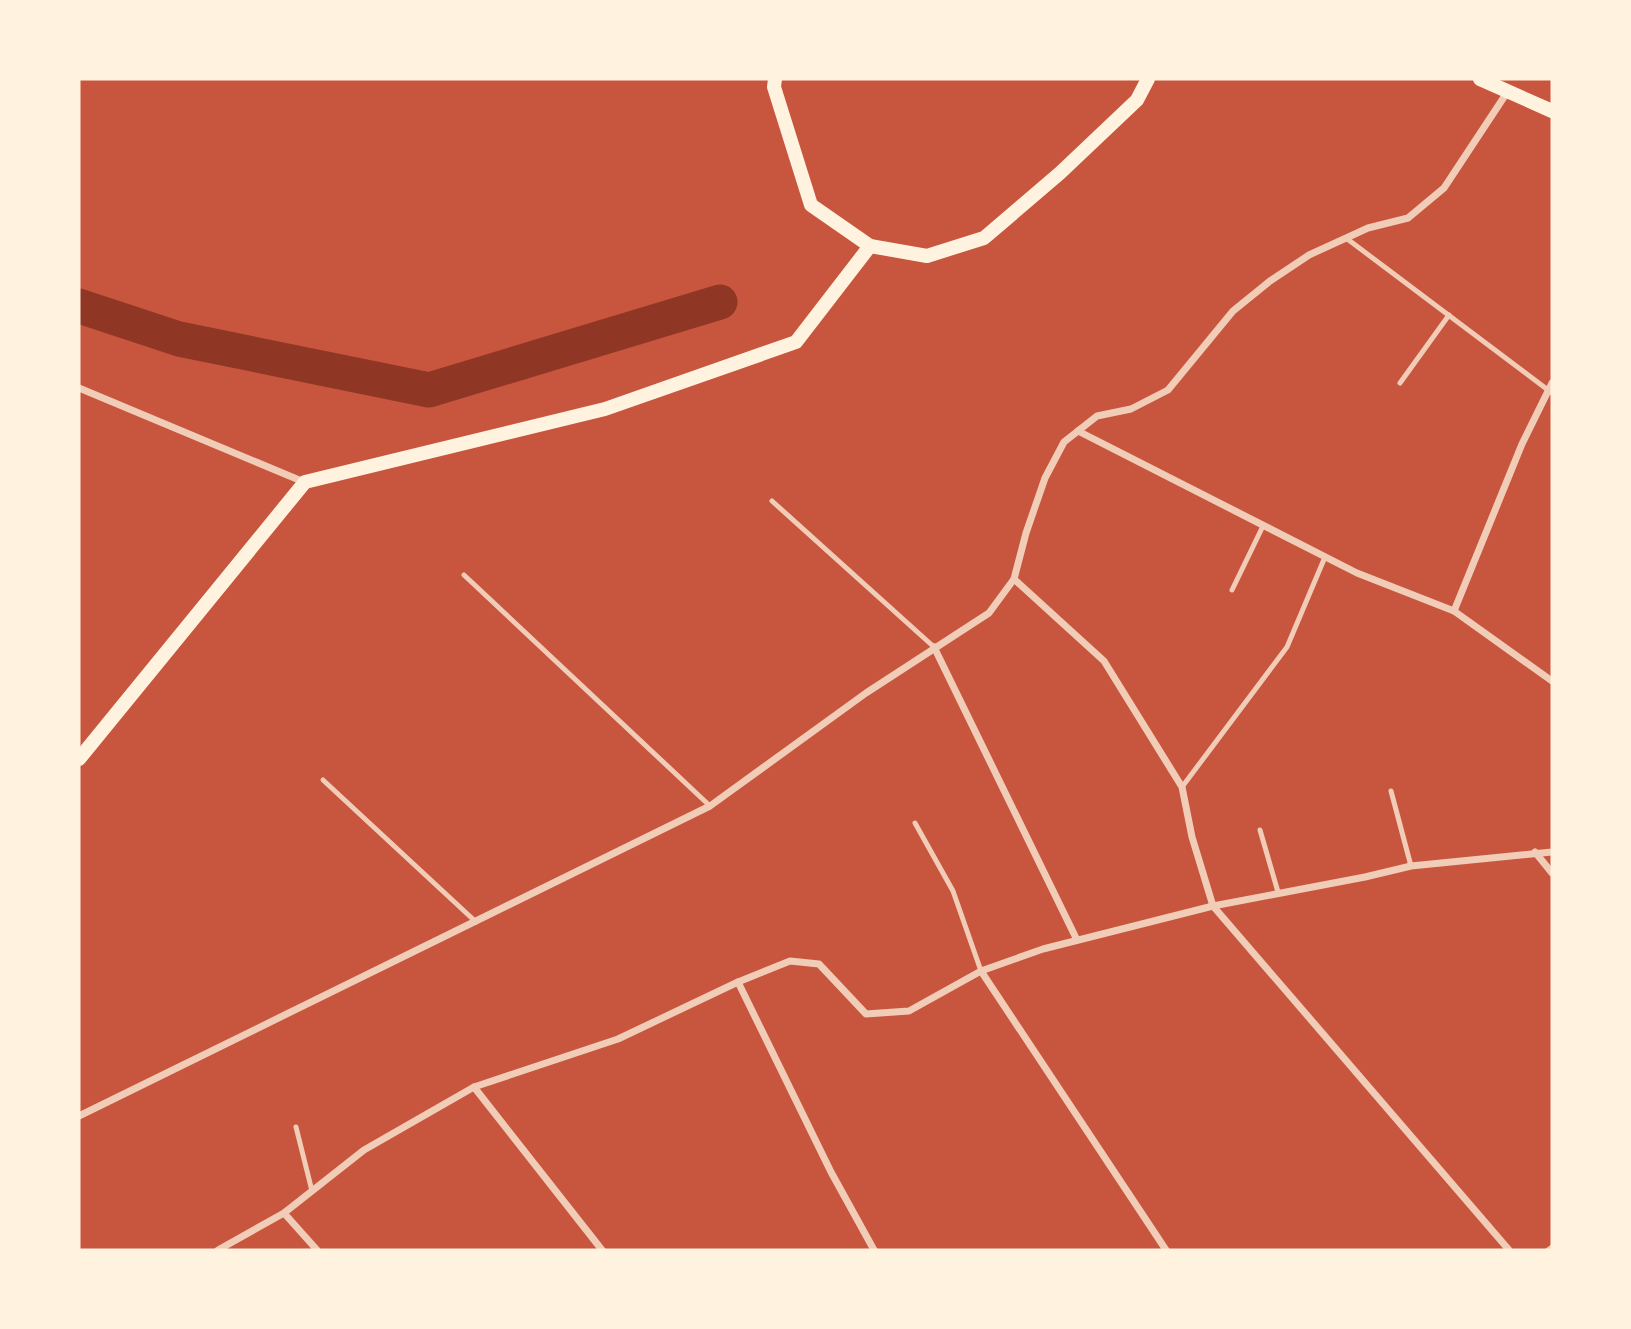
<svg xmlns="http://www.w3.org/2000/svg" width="1631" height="1329" viewBox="0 0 1631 1329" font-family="'Noto Serif',serif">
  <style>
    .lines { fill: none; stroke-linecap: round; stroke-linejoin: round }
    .canal { stroke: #8f3625; stroke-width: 35 }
    .service { stroke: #f1ccb7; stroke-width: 5 }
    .minor { stroke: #f1ccb7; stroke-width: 7 }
    .secondary { stroke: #fff3e0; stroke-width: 14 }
  </style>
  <rect width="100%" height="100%" fill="#c8553d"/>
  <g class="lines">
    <path class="canal" d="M 79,306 L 179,339 L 429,390 L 720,302"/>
    <g class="service">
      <path d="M 1346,238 L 1552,393"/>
      <path d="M 1400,383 L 1449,315"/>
      <path d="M 772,501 L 934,647"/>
      <path d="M 464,575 L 710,806"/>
      <path d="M 1232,590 L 1263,526"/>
      <path d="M 323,780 L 476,922"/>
      <path d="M 1182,787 L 1287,647 L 1325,557"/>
      <path d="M 1391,791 L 1411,866"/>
      <path d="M 915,823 L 953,891 L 981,971"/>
      <path d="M 1260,830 L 1278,892"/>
      <path d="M 296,1127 L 312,1191"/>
      <path d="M 1548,1250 L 1552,1247"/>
    </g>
    <g class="minor">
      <path d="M 79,388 L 304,482"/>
      <path d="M 1078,431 L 1357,573 L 1454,611 L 1552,681"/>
      <path d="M 1014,579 L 1104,661 L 1182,787 L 1192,837 L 1213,906 L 1509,1250"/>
      <path d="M 1454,611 L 1522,444 L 1552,383"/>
      <path d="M 934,647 L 1077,940"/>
      <path d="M 1535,852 L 1552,873"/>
      <path d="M 981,971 L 1166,1250"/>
      <path d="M 738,982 L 831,1172 L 874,1250"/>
      <path d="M 474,1087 L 602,1250"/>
      <path d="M 79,1116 L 710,806 L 866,693 L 989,613 L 1014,579 L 1026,533 L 1045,478 L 1064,442 L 1097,416 L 1131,409 L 1168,390 L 1233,311 L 1270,281 L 1309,255 L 1368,228 L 1408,218 L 1444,188 L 1508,91"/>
      <path d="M 284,1213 L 317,1250"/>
      <path d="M 218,1250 L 284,1213 L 364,1150 L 474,1087 L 618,1039 L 738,982 L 790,961 L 819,964 L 866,1014 L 909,1011 L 981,971 L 1043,949 L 1213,906 L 1365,877 L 1411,866 L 1552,852"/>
    </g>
    <g class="secondary">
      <path d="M 775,79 L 774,87 L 811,205 L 870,246 L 927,256 L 984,238 L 1060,173 L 1137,100 L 1148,79"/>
      <path d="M 1480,79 L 1552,111"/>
      <path d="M 79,759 L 305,482 L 605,409 L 796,342 L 870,246"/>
    </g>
  </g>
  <rect width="1631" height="1329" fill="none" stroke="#fff3e0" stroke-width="161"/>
</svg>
